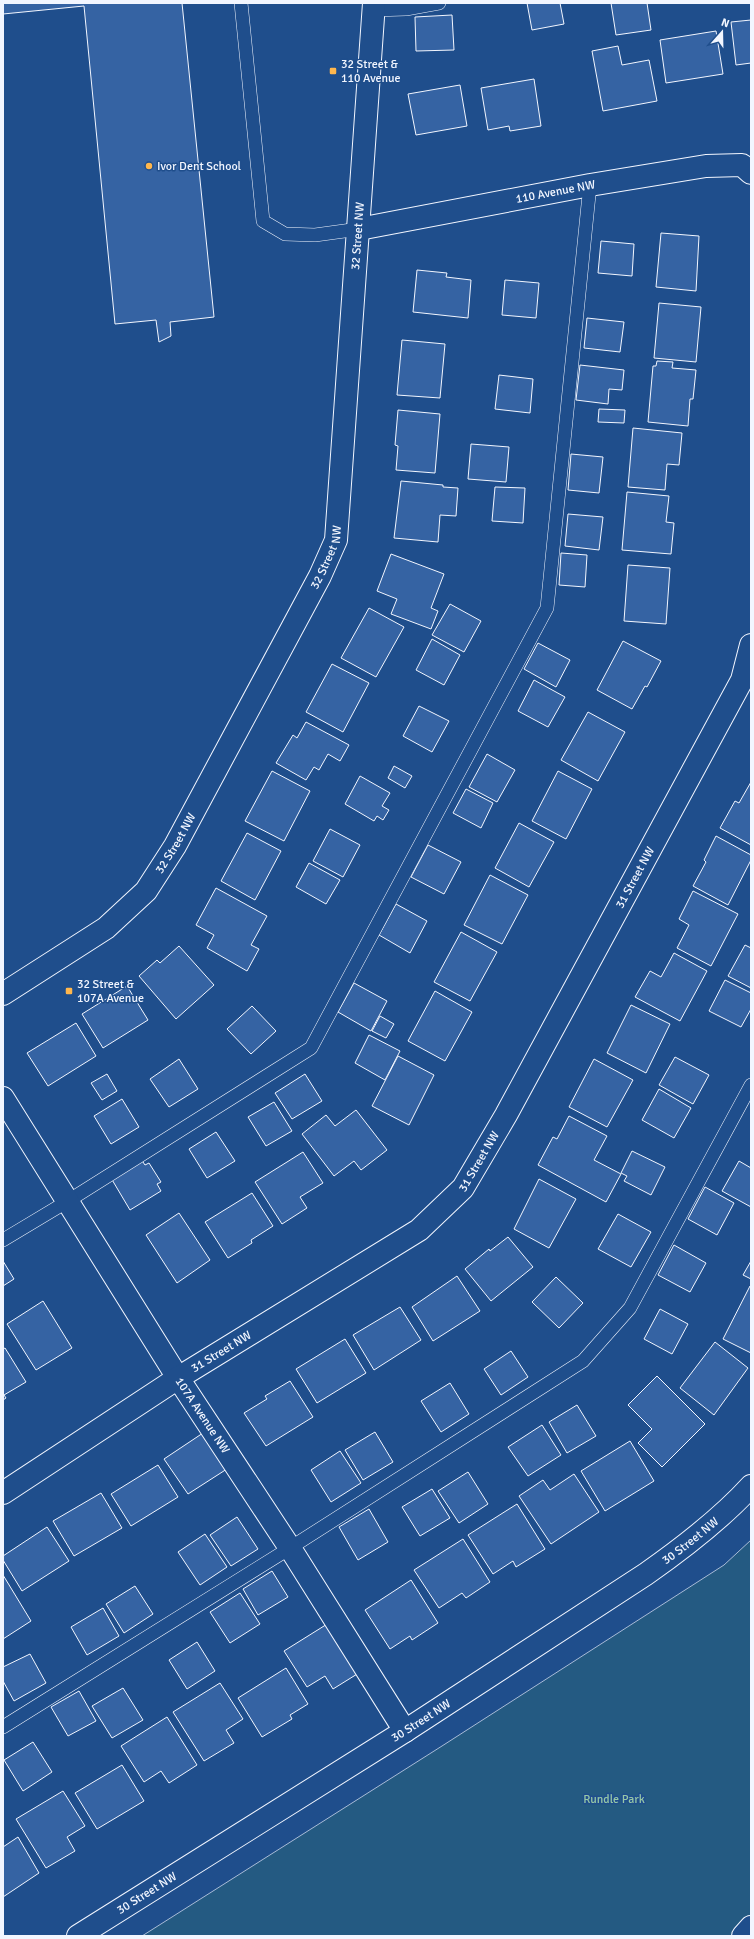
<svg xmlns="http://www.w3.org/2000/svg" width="754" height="1939" viewBox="0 0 754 1939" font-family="Signika,sans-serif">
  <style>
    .green { fill: #245a82; stroke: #a8bbd7 }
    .building { fill: #3563a3; stroke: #f2f6ff }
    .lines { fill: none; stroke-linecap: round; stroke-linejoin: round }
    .lane-casing { stroke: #f2f6ff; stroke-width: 14 }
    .street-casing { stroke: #f2f6ff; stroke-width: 24 }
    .lane { stroke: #1f4e8c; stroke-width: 13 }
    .street { stroke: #1f4e8c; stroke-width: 22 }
    .poi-dot { fill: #ffb74d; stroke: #1f4e8c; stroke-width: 1.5 }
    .labels { text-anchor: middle; stroke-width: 3; stroke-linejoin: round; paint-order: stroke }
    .poi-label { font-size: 12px; fill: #f2f6ff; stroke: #1f4e8c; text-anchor: start }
    .street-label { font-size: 12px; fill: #f2f6ff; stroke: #1f4e8c }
    .park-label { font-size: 12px; fill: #97c8a6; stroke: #1f4e8c }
  </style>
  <rect width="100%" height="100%" fill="#1f4e8c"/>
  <path class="green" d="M 751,1540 L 751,1936 L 142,1936 L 442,1746 L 724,1565 Z"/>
  <g class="building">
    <path d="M 3,3 L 182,3 L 214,317 L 170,322 L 171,336 L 159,342 L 156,320 L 115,324 L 84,6 L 3,14 Z"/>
    <path d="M 527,3 L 560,3 L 564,24 L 532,30 Z"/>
    <path d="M 611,3 L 647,3 L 651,30 L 616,35 Z"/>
    <path d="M 452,15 L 454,50 L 416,51 L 415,17 Z"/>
    <path d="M 751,20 L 751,63 L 736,65 L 731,22 Z"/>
    <path d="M 716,31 L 723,74 L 666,83 L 660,40 Z"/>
    <path d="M 618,46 L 622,65 L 649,60 L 657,101 L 603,111 L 592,51 Z"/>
    <path d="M 534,79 L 541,126 L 510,131 L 509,126 L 488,130 L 481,88 Z"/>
    <path d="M 460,85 L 467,126 L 416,135 L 408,94 Z"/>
    <path d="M 661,233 L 699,236 L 696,291 L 656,287 Z"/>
    <path d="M 601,241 L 634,244 L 632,276 L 598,273 Z"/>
    <path d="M 417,270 L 447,273 L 446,277 L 471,280 L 468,318 L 413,312 Z"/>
    <path d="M 505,280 L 539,283 L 536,318 L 502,315 Z"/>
    <path d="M 659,303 L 701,307 L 696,362 L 654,358 Z"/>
    <path d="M 587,318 L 624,322 L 620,352 L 584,348 Z"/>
    <path d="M 402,340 L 445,344 L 440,398 L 397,395 Z"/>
    <path d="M 657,361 L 673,362 L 672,368 L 696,370 L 693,399 L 690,399 L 688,426 L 648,422 L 653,366 L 656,366 Z"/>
    <path d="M 580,365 L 624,370 L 622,390 L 609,389 L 608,404 L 576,400 Z"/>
    <path d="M 499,375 L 533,379 L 530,413 L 495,409 Z"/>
    <path d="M 599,409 L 625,410 L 624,423 L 598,422 Z"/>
    <path d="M 398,410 L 440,414 L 435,473 L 396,470 L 398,446 L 395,445 Z"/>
    <path d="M 633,428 L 682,433 L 679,465 L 667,464 L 665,490 L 628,487 Z"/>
    <path d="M 471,444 L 509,447 L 506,482 L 468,479 Z"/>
    <path d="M 571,454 L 603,457 L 599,493 L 568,490 Z"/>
    <path d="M 401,481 L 443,485 L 443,487 L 458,488 L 456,516 L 440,515 L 438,542 L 394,538 Z"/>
    <path d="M 495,487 L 525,488 L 523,523 L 492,521 Z"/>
    <path d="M 627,492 L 669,496 L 666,522 L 674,523 L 671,554 L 622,550 Z"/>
    <path d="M 568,514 L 603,517 L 599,550 L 565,546 Z"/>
    <path d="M 561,553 L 587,555 L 585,587 L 559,585 Z"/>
    <path d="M 391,554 L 444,574 L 431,608 L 438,611 L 431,629 L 391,614 L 397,599 L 377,591 Z"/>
    <path d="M 628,565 L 670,568 L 666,624 L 624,621 Z"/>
    <path d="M 450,604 L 481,621 L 464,652 L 432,635 Z"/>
    <path d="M 369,608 L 404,627 L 376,677 L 341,658 Z"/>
    <path d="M 432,639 L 460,655 L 444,685 L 416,670 Z"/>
    <path d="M 623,641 L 661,661 L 647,687 L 645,686 L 632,709 L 597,690 Z"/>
    <path d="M 538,643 L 570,660 L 556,687 L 524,669 Z"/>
    <path d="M 332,664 L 369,683 L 343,732 L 306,712 Z"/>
    <path d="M 534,680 L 565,697 L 548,727 L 518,711 Z"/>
    <path d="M 419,706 L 449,721 L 432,752 L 403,736 Z"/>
    <path d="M 588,712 L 625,732 L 598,781 L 561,760 Z"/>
    <path d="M 306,722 L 349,745 L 340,761 L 328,754 L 319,770 L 314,767 L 306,780 L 276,763 L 293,735 L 297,738 Z"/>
    <path d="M 487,754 L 515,770 L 497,802 L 469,787 Z"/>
    <path d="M 394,766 L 412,776 L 405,788 L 388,778 Z"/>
    <path d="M 272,771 L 310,791 L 284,841 L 245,821 Z"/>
    <path d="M 558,771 L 592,789 L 566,839 L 532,821 Z"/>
    <path d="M 360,776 L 390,793 L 382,806 L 389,810 L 383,820 L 377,816 L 374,821 L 345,804 Z"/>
    <path d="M 751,782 L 751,845 L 720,828 L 735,801 L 739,803 Z"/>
    <path d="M 466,789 L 493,803 L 481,828 L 453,813 Z"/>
    <path d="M 519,823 L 554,842 L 529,887 L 495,868 Z"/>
    <path d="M 330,829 L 360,845 L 343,877 L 313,861 Z"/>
    <path d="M 247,833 L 281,851 L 255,900 L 221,881 Z"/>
    <path d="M 716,836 L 751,855 L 751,860 L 728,905 L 693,886 L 706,862 L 704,860 Z"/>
    <path d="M 428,845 L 461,862 L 444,894 L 411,877 Z"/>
    <path d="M 309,863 L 340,880 L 326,904 L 296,887 Z"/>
    <path d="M 490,875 L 528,895 L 502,944 L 464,925 Z"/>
    <path d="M 216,888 L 267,916 L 251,945 L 259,949 L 247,971 L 207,948 L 214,935 L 196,925 Z"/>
    <path d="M 693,891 L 738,914 L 711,966 L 677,948 L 689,925 L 679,919 Z"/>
    <path d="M 396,904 L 427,921 L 410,953 L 379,935 Z"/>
    <path d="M 461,932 L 497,952 L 470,1001 L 434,982 Z"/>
    <path d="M 745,945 L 751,948 L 751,988 L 728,976 Z"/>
    <path d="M 179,946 L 214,985 L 176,1019 L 139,976 L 157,960 L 160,963 Z"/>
    <path d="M 674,953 L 707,971 L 680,1021 L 635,997 L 650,971 L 661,977 Z"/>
    <path d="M 725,980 L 751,993 L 751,1009 L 741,1027 L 709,1011 Z"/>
    <path d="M 354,983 L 387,1001 L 371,1031 L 338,1012 Z"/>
    <path d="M 127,986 L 148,1020 L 103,1048 L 82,1014 Z"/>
    <path d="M 435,991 L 472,1012 L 445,1061 L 408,1041 Z"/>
    <path d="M 631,1005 L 670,1024 L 646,1073 L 607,1053 Z"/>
    <path d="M 252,1006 L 276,1031 L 251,1054 L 227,1029 Z"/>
    <path d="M 380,1016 L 394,1024 L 386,1038 L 372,1031 Z"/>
    <path d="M 76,1023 L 96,1056 L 48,1086 L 27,1053 Z"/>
    <path d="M 369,1035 L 400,1051 L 385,1080 L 355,1063 Z"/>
    <path d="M 398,1056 L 434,1075 L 409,1125 L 372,1106 Z"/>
    <path d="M 675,1057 L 709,1075 L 693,1104 L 659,1085 Z"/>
    <path d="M 179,1059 L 198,1089 L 169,1107 L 150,1079 Z"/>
    <path d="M 594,1059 L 633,1080 L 607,1127 L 569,1107 Z"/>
    <path d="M 107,1074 L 117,1091 L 102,1100 L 91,1083 Z"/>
    <path d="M 305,1074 L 322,1101 L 292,1119 L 275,1093 Z"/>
    <path d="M 659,1089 L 691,1108 L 674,1138 L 642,1120 Z"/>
    <path d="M 122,1099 L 139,1127 L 111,1144 L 94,1116 Z"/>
    <path d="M 274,1102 L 292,1131 L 266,1146 L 248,1117 Z"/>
    <path d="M 356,1110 L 387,1150 L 361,1170 L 354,1161 L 334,1176 L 302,1134 L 326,1115 L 335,1126 Z"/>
    <path d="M 569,1116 L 607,1136 L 594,1160 L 621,1174 L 606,1202 L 538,1165 L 553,1137 L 557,1139 Z"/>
    <path d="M 216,1132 L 235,1161 L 207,1178 L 189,1149 Z"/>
    <path d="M 632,1151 L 665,1167 L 651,1195 L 624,1181 L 627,1176 L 621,1173 Z"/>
    <path d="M 303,1152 L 323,1183 L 300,1197 L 307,1208 L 282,1224 L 255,1182 Z"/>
    <path d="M 141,1159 L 145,1165 L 149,1163 L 161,1182 L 157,1184 L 161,1191 L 130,1210 L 111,1178 Z"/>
    <path d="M 739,1161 L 751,1168 L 751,1207 L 722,1191 Z"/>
    <path d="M 539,1179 L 576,1199 L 549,1248 L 514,1229 Z"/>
    <path d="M 705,1187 L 734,1203 L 717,1235 L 688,1219 Z"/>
    <path d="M 252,1193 L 273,1226 L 251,1240 L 252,1243 L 228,1258 L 205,1222 Z"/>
    <path d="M 179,1213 L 210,1260 L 177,1283 L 146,1235 Z"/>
    <path d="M 618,1214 L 651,1232 L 631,1267 L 598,1249 Z"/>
    <path d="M 508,1237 L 533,1267 L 491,1301 L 465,1269 L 489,1249 L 490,1251 Z"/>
    <path d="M 674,1245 L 706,1263 L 690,1292 L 658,1275 Z"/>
    <path d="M 3,1261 L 14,1279 L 3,1286 Z"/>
    <path d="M 751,1261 L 751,1279 L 743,1275 Z"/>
    <path d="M 457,1276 L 480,1311 L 433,1341 L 412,1307 Z"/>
    <path d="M 556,1277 L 583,1303 L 559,1328 L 532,1302 Z"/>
    <path d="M 750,1286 L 751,1287 L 751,1353 L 723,1339 Z"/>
    <path d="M 43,1301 L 72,1348 L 36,1370 L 7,1324 Z"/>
    <path d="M 400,1307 L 421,1340 L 374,1370 L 353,1335 Z"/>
    <path d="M 660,1309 L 688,1324 L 672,1354 L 644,1339 Z"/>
    <path d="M 345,1339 L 366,1373 L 317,1403 L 296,1369 Z"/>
    <path d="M 715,1342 L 748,1368 L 714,1415 L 680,1388 Z"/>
    <path d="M 5,1348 L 26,1382 L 4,1395 L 6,1398 L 3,1400 L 3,1349 Z"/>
    <path d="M 511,1351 L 528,1377 L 501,1395 L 484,1369 Z"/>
    <path d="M 657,1376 L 705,1424 L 662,1467 L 638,1443 L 652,1429 L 628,1405 Z"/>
    <path d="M 290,1381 L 313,1417 L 266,1446 L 244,1413 L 267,1399 L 265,1396 Z"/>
    <path d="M 450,1383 L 469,1414 L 441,1432 L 421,1401 Z"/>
    <path d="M 577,1405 L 596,1436 L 567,1453 L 549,1422 Z"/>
    <path d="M 542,1425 L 561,1455 L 528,1476 L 508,1447 Z"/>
    <path d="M 206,1431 L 230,1467 L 188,1494 L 164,1459 Z"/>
    <path d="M 375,1432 L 393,1462 L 363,1480 L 345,1450 Z"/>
    <path d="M 630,1441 L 654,1481 L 605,1511 L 581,1471 Z"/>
    <path d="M 340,1451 L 361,1483 L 331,1502 L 311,1470 Z"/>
    <path d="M 158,1465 L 178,1497 L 131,1526 L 111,1494 Z"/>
    <path d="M 468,1472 L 488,1504 L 459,1523 L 438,1491 Z"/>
    <path d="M 574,1474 L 599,1512 L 551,1544 L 519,1496 L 543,1480 L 550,1490 Z"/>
    <path d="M 432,1489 L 450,1518 L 420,1536 L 402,1507 Z"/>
    <path d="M 101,1493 L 122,1528 L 74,1556 L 53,1521 Z"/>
    <path d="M 517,1504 L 545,1549 L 516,1567 L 513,1561 L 493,1574 L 468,1535 Z"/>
    <path d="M 369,1509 L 388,1542 L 358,1560 L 339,1527 Z"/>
    <path d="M 237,1517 L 258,1549 L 231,1566 L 210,1535 Z"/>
    <path d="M 47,1527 L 69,1561 L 22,1591 L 3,1560 L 3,1556 Z"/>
    <path d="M 205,1534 L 227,1567 L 200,1585 L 178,1552 Z"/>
    <path d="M 463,1539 L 490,1582 L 466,1598 L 462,1593 L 439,1608 L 414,1570 Z"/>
    <path d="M 272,1571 L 288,1597 L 258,1615 L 243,1589 Z"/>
    <path d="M 3,1575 L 31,1621 L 3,1639 Z"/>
    <path d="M 411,1580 L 438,1623 L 412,1640 L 410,1636 L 390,1649 L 365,1610 Z"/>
    <path d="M 135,1586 L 153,1614 L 124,1633 L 106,1604 Z"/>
    <path d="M 240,1593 L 260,1624 L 230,1643 L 210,1612 Z"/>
    <path d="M 103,1608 L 119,1636 L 87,1655 L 71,1627 Z"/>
    <path d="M 332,1621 L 362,1671 L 333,1689 L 325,1676 L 307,1687 L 284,1651 Z"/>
    <path d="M 197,1642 L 215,1671 L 187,1689 L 169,1660 Z"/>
    <path d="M 30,1654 L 46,1683 L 14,1701 L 3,1681 L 3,1667 Z"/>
    <path d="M 286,1668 L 308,1704 L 290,1715 L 292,1719 L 262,1737 L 238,1698 Z"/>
    <path d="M 220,1683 L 243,1719 L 226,1730 L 234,1743 L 204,1761 L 173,1712 Z"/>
    <path d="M 123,1688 L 143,1720 L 112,1738 L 92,1706 Z"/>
    <path d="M 79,1691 L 96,1721 L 68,1736 L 51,1707 Z"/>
    <path d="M 167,1717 L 197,1765 L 169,1783 L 161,1771 L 144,1782 L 121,1746 Z"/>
    <path d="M 33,1742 L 52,1772 L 23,1791 L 4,1760 Z"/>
    <path d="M 122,1765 L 144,1801 L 97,1829 L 75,1793 Z"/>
    <path d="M 63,1791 L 85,1826 L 67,1837 L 75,1851 L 46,1868 L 16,1819 Z"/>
    <path d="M 18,1837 L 39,1873 L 3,1897 L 3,1847 Z"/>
  </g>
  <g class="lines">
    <defs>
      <g id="lane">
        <path d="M 241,3 L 263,221 L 285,234 L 315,235 L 359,229"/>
        <path d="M 373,10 L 406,9 L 439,3"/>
        <path d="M 3,1240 L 68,1201 L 311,1048 L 547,608 L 590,185"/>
        <path d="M 3,1727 L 290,1548 L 583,1361 L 630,1308 L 751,1085"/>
      </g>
      <g id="street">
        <path id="s1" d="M 359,229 L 590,185 L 706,166 L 742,165 L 751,173"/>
        <path id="s2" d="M 3,994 L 106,928 L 146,891 L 175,846 L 320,576 L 336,540 L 374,3"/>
        <path id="s3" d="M 3,1098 L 178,1378 L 290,1548 L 405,1731"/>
        <path id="s4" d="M 3,1493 L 178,1378 L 419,1230 L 463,1188 L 506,1115 L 742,680 L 751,645"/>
        <path id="s5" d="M 78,1936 L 405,1731 L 646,1574 C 683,1548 720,1520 751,1486"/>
        <path d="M 743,1936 L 751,1927"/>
      </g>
    </defs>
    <use href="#lane" class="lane-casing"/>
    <use href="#street" class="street-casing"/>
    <use href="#lane" class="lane"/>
    <use href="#street" class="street"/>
  </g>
  <g class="poi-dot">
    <rect x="329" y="67" width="8" height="8" rx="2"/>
    <circle cx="149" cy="166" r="4"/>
    <rect x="65" y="987" width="8" height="8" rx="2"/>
  </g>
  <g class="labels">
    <g class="poi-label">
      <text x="341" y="68">32 Street &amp;<tspan x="341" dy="14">110 Avenue</tspan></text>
      <text x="157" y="170">Ivor Dent School</text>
      <text x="77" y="988">32 Street &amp;<tspan x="77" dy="14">107A Avenue</tspan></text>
    </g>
    <g class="street-label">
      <text dy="4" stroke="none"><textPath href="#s1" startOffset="200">110 Avenue NW</textPath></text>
      <text dy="4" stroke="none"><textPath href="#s2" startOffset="881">32 Street NW</textPath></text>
      <text dy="4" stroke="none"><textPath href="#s2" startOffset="557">32 Street NW</textPath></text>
      <text dy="4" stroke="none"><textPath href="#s2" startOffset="233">32 Street NW</textPath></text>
      <text dy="4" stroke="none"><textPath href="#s4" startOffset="908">31 Street NW</textPath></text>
      <text dy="4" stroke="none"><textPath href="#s4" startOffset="584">31 Street NW</textPath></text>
      <text dy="4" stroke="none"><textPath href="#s4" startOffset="260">31 Street NW</textPath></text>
      <text dy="4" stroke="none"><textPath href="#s3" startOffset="375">107A Avenue NW</textPath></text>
      <text dy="4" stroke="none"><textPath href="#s5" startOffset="729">30 Street NW</textPath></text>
      <text dy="4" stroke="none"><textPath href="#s5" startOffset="405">30 Street NW</textPath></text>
      <text dy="4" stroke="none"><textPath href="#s5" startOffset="81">30 Street NW</textPath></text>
    </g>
    <g class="park-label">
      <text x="614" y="1803">Rundle Park</text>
    </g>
  </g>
  <rect width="754" height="1939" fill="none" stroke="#f2f6ff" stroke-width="8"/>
  <g transform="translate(722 32) rotate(20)" stroke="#1f4e8c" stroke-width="3" paint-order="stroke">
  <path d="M0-3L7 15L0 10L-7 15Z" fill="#f2f6ff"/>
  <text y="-6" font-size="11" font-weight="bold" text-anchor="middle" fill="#f2f6ff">N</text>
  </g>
</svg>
